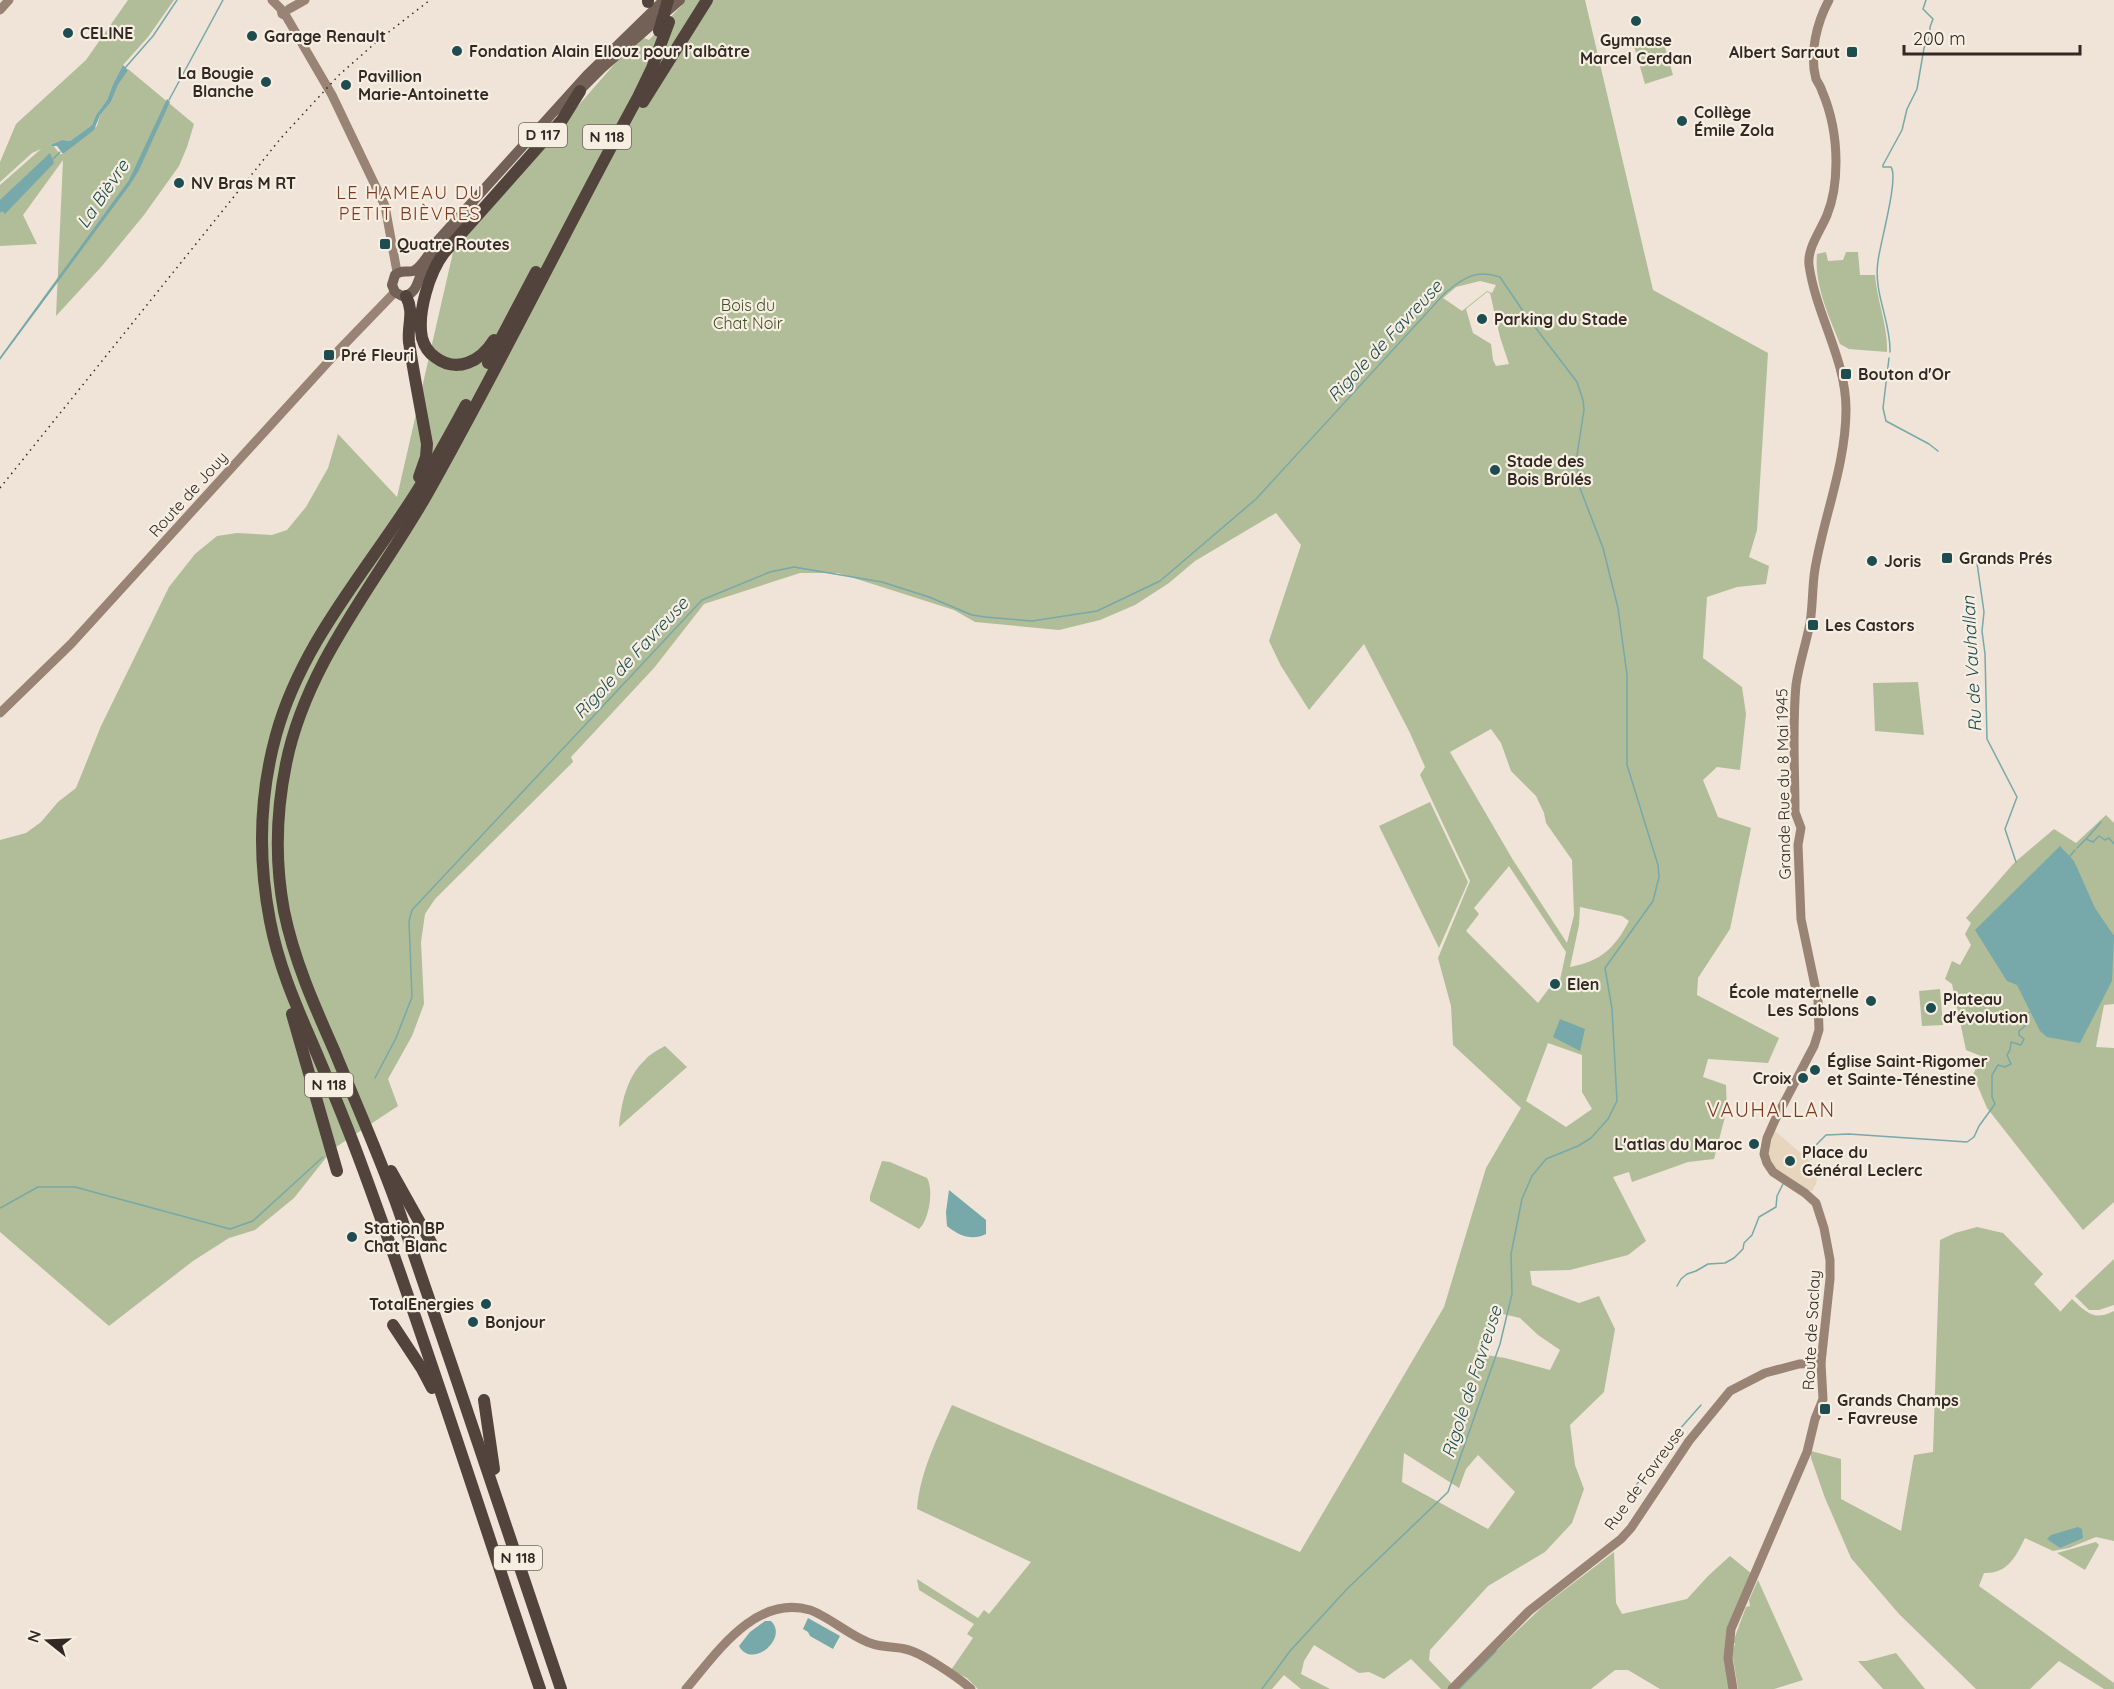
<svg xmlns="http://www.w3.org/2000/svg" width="2114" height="1689" viewBox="0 0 2114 1689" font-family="Quicksand,sans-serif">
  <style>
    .green { fill: #b0bd98; fill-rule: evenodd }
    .plaza { fill: #e7d5be }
    .water { fill: #77a8aa }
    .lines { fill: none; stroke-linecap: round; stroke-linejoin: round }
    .stream { stroke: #77a8aa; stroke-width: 1.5 }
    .secondary { stroke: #998375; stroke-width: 9 }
    .primary { stroke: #736157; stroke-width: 10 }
    .highway { stroke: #52443c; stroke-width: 12 }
    .rail { stroke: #322925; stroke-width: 1.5; stroke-dasharray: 1.5 4.5; stroke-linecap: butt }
    .highway-bridge { stroke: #52443c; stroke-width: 12 }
    .poi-dot { fill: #1d4c51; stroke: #f7eee2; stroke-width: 2 }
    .labels { text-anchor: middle; stroke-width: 4.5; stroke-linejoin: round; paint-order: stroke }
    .shield { fill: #f7eee2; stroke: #6d645e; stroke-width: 1.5 }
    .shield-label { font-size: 15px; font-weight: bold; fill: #322925 }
    .poi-label { font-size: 16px; font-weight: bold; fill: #322925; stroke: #f7eee2; text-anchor: start }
    .park-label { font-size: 16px; fill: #414f2a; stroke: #f7eee2 }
    .street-label { font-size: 16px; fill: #322925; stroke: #f7eee2 }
    .neighbourhood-label { font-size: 18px; letter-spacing: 1.5px; fill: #7d3922; stroke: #f7eee2 }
    .water-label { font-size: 18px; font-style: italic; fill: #1d4c51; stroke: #f7eee2 }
    .quarter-label { font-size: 20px; letter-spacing: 1.5px; fill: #7d3922; stroke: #f7eee2 }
  </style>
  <rect width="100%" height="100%" fill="#efe4d7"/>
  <g class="green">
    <path d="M 128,0 L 174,0 L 148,37 L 123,65 L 113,84 L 107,100 L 96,115 L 92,125 L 70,141 L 62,140 L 52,144 L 60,154 L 63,154 L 97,126 L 100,115 L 111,102 L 118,85 L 128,69 L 194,124 L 187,147 L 179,166 L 144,215 L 102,266 L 56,316 L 63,160 L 23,215 L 37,244 L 0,246 L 0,185 L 41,149 L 32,153 L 0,182 L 0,162 L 16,124 L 86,60 Z"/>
    <path d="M 682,0 L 1585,0 L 1653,290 L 1768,353 L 1757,530 L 1749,557 L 1769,566 L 1766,584 L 1737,587 L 1707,597 L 1703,658 L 1742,687 L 1746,714 L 1740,770 L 1717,767 L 1703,780 L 1718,817 L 1751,828 L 1730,929 L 1698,978 L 1697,995 L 1779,1038 L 1768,1063 L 1708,1059 L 1703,1077 L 1726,1085 L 1727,1109 L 1714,1159 L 1688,1162 L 1632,1182 L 1629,1172 L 1613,1177 L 1646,1241 L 1628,1255 L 1570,1270 L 1530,1271 L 1532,1285 L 1579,1303 L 1599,1296 L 1615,1329 L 1604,1392 L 1570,1425 L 1575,1465 L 1584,1489 L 1572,1523 L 1545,1552 L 1488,1586 L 1430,1650 L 1429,1660 L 1453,1685 L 1448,1689 L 1441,1689 L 1411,1659 L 1384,1679 L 1369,1672 L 1359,1673 L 1314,1645 L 1304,1661 L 1301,1674 L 1330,1689 L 1301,1689 L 1284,1675 L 1272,1689 L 978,1689 L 967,1678 L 951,1670 L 973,1638 L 967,1634 L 974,1624 L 919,1590 L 917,1579 L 978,1618 L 984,1610 L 989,1614 L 1031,1562 L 917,1509 C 920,1472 937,1439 952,1405 L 1300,1552 L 1444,1307 L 1486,1168 L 1521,1108 L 1453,1045 L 1451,1006 L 1438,958 L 1470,881 L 1420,775 L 1425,767 L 1410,733 L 1364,644 L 1309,710 L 1281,666 L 1269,641 L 1301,545 L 1276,513 L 1195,561 L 1169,583 L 1135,605 L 1100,620 L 1059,630 L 975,622 L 954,610 L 838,573 L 800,573 L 704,604 L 654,668 L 571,757 L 573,762 L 435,899 L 425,914 L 421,942 L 424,1004 L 412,1036 L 388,1079 L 398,1106 L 333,1149 L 294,1198 L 255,1230 L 229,1238 L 193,1261 L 109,1326 L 0,1232 L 0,840 L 26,833 L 41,822 L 58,802 L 76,788 L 101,726 L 169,587 L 195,554 L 217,536 L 237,533 L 272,535 L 287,530 L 306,507 L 328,468 L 338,434 L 397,497 L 454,248 L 639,36 L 649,40 L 682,5 ZM 1480,281 L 1496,285 L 1492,293 L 1487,291 L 1462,311 L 1443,298 L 1456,287 ZM 1487,292 L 1490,293 L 1500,337 L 1509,364 L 1496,366 L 1493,360 L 1491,344 L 1473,333 L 1466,309 ZM 1491,729 L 1501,743 L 1511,771 L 1536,796 L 1544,813 L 1546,823 L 1572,860 L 1574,915 L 1567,943 L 1513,860 L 1450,752 ZM 1509,866 L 1566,952 L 1560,980 L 1556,979 L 1538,1003 L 1466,931 L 1479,914 L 1474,908 ZM 1580,907 L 1622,916 L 1629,921 C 1614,949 1601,961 1570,967 L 1579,925 ZM 1548,1043 L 1582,1055 L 1582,1092 L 1592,1109 L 1566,1127 L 1526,1101 ZM 1503,1314 L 1520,1318 L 1538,1335 L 1560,1350 L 1550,1370 L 1505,1358 L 1480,1354 L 1482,1339 ZM 1404,1453 L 1459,1488 L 1466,1469 L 1478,1455 L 1515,1492 L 1488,1529 L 1402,1482 Z"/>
    <path d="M 1662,37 L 1673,75 L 1645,84 L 1634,46 Z"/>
    <path d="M 1826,252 L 1828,261 L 1843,260 L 1846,252 L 1858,252 L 1860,275 L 1875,275 C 1877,301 1888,326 1887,352 L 1849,349 L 1840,344 C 1829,316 1814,285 1817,254 Z"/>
    <path d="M 1918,682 L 1924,735 L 1875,731 L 1873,683 Z"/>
    <path d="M 1430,802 L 1468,882 L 1439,948 L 1379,826 Z"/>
    <path d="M 2106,815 L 2114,823 L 2114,1004 L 2104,1005 L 2096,1047 L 2114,1048 L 2114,1202 L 2083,1230 L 1987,1108 L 1973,1075 L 1981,1056 L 1966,1050 L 1952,984 L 1945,979 L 1952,961 L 1960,965 L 1971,945 L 1965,934 L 1971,923 L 1966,918 L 2014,863 L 2054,829 L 2076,843 Z"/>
    <path d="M 1940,989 L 1943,1025 L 1922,1026 L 1919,991 Z"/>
    <path d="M 665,1046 L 687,1067 L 619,1127 C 621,1104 627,1076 645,1060 C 650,1054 658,1050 665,1046 Z"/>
    <path d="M 882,1161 L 890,1162 L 927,1178 C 934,1190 929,1220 919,1229 L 870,1201 L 870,1196 Z"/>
    <path d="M 1977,1227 L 2003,1233 L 2043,1274 L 2034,1284 L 2060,1311 L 2059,1313 L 2072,1299 C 2087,1313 2094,1321 2114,1311 L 2114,1541 L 2096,1537 L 2069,1548 L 2053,1551 L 2025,1538 C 2016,1556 2008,1574 1984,1573 L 1979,1586 L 2114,1683 L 2114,1689 L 2104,1689 L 2059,1661 L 2030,1689 L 1976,1689 L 1899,1614 L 1851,1558 L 1825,1498 L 1811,1458 L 1811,1451 L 1841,1459 L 1841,1499 L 1901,1531 L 1914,1455 L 1933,1452 L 1940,1240 L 1955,1233 Z"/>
    <path d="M 2114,1259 L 2114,1305 L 2099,1310 L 2089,1310 L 2075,1296 Z"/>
    <path d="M 2096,1542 L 2099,1545 L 2085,1570 L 2057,1553 Z"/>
    <path d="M 1614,1552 L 1616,1603 L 1622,1614 L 1687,1599 L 1708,1576 L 1730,1556 L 1752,1574 L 1733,1622 L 1732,1689 L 1660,1689 L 1628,1670 L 1615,1670 L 1591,1689 L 1456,1689 L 1542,1607 Z"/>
    <path d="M 1758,1580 L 1803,1680 L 1774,1689 L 1738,1689 L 1732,1652 L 1735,1644 L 1733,1642 L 1746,1607 L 1750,1606 L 1749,1600 Z"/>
    <path d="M 1896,1653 L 1925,1689 L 1883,1689 L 1858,1661 L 1866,1661 Z"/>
  </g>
  <path class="plaza" d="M 1774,1130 L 1811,1162 L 1819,1166 L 1816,1184 L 1812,1191 L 1805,1190 L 1774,1168 L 1768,1155 Z"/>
  <g class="water">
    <path d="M 123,65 L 128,70 L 118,85 L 111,102 L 100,115 L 94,130 L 63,154 L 57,146 L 52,146 L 52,144 L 62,140 L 70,141 L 92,125 L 96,115 L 107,100 L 113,84 Z"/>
    <path d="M 167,99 L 170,102 L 138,172 L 129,186 L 0,360 L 0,357 L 129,180 Z"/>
    <path d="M 50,153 L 54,163 L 5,214 L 2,211 L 0,213 L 0,200 Z"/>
    <path d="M 2060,846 L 2074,861 L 2095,908 L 2114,936 L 2112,981 L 2080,1043 L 2047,1037 L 2040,1031 L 2017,985 L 2007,981 L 1975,930 Z"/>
    <path d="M 1560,1019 L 1585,1029 L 1580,1051 L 1553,1037 Z"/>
    <path d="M 949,1190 L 986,1220 L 986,1234 C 972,1241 959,1236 947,1226 L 946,1212 Z"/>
    <path d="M 2078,1527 L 2082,1529 L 2083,1538 L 2060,1548 L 2047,1539 L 2051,1535 Z"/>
    <path d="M 808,1618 L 840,1636 L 833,1649 L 810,1636 L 808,1632 L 803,1629 Z"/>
    <path d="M 765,1621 L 771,1621 C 789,1638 752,1670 739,1646 L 750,1632 Z"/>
  </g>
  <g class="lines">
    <g class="stream">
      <path d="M 125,68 L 153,36 L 177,0"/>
      <path d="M 169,100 L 223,0"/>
      <path d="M 53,159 L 60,152"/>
      <path d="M 1890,352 C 1891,321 1873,293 1878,261 C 1880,244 1899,178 1891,167 L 1883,167 L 1883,165 L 1902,130 L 1907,109 L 1917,89 L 1924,48 L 1930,36 L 1930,27 L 1933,19 L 1923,9 L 1926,0"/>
      <path d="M 1889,358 L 1883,408 L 1886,421 L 1929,444 L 1938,451"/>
      <path d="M 1977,563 L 1984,612 L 1982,631 L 1985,654 L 1987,739 L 2017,797 L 2005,829 L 2016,862"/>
      <path d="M 2086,839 L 2101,822"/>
      <path d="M 2077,848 L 2086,839 L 2093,842 L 2099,836 L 2105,840 L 2109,838 L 2114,844"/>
      <path d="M 2070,856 L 2075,850"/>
      <path d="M 375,1078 L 396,1038 L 412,997 L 409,921 L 412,910 L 702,600 L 770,572 L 794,567 L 882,582 L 929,597 L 972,615 L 985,617 L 1032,621 L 1097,611 L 1160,581 L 1256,499 L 1445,293 C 1463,278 1476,269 1500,277 L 1525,314 L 1577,382 L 1583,400 L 1584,410 L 1577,455 L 1578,483 L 1603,548 L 1618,608 L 1627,675 L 1627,765 L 1658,865 L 1659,877 L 1653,901 L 1605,968 L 1612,1009 L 1617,1101 L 1608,1119 L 1591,1138 L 1578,1146 L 1546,1159 L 1532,1176 L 1522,1199 L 1511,1254 L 1512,1294 L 1500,1344 L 1448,1492 L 1347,1589 L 1290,1651 L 1262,1689"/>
      <path d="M 1812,1159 L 1813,1148 L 1826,1135 L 1849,1134 L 1967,1142 L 1974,1137 L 1979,1126 L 1995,1104 L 1992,1097 L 1992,1075 L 1998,1065 L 2005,1067 L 2011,1064 L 2007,1055 L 2010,1050 L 2011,1042 L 2021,1045 L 2024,1039 L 2019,1035 L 2019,1031 L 2026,1025 L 2024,1017 L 2030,1012"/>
      <path d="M 0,1208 L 38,1187 L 75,1187 L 230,1229 L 253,1221 L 323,1157"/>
      <path d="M 1677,1286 L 1681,1279 L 1687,1274 L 1696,1271 L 1708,1264 L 1725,1263 L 1734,1258 L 1743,1249 L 1744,1243 L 1752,1235 L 1759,1217 L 1776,1207 L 1777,1196 L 1783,1184"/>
      <path d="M 1631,1492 L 1671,1439 L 1701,1405"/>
      <path d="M 1459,1689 L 1496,1651"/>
    </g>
    <g class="secondary">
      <path d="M 272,0 L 281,9 L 282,14 L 286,16 L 332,95 L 385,206 L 397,272"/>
      <path d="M 289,9 L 305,0"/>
      <path d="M 0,10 L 9,0"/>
      <path d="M 0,713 L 71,644 L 339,350 L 395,292"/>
      <path d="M 686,1689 C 716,1654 755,1594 810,1610 C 828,1616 850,1636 870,1643 C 883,1648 892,1646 905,1649 C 921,1652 959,1678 971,1689"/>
      <path d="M 1452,1689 L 1529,1611 L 1621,1539 L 1631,1528 L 1689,1441 L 1730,1391 L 1765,1373 L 1799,1364 L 1821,1363"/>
      <path d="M 1733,1689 L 1728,1658 L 1731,1629 L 1807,1452 L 1815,1419 L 1823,1399 L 1821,1363 L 1830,1279 L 1830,1260 L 1824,1228 L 1816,1203 L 1805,1193 L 1773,1172 L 1767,1163 L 1764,1154 L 1767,1138 L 1775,1120 L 1814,1046 L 1819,1030 L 1818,1000 L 1801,919 L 1798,845 L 1801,828 L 1795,812 C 1795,770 1792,727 1796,685 C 1799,664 1806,644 1810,623 C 1813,605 1812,587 1815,569 C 1824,516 1846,464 1846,409 C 1846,359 1816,315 1809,265 C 1807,248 1821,230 1827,215 C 1834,198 1836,180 1836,162 C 1836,138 1831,112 1822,91 C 1821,87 1818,83 1816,79 C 1809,53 1817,22 1829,0"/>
    </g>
    <g class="primary">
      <path d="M 574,96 L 602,68 L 680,0"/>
      <path d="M 475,209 C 458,228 438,247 424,268 C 417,279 418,295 402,296 L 395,292 L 392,285 L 395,275 C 402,269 406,273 413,271 C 422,268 433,247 439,239 L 587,75 L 664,0"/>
    </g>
    <g class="highway">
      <path d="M 648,0 L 648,2"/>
      <path d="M 643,102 L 707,0"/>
      <path d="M 406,296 C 415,314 407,324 409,342 C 414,376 421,410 427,444 L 426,457 L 419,477"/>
      <path d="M 494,340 C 481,361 457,374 435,357 C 429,353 424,345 422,338 C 417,313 429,273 444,253 L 562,120 L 580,91"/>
      <path d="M 488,363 L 536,272"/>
      <path d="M 466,405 C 449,436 433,466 414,496 C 364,574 301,644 276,735 C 259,797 258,859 270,921 C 278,963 294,1001 311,1040 C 329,1082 347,1125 363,1169 C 426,1340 481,1516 540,1689"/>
      <path d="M 292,1014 L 337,1171"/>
      <path d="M 391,1171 L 433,1246"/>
      <path d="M 393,1325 L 422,1369 L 432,1388"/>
      <path d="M 484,1400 L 494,1469"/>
      <path d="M 561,1689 C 507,1530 454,1370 399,1211 C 380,1157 356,1104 334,1050 C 314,1005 294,960 284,911 C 275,863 276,813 286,764 C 306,664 376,583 426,496 C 500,365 566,229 638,97 L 652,68 L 669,22"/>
    </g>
    <path class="rail" d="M 0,488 L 281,138 L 339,75 L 381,38 L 430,0"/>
    <path class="highway-bridge" d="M 659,31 L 668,0"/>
  </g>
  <g class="poi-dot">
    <circle cx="1636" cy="21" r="6"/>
    <circle cx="68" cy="33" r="6"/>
    <circle cx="252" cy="36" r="6"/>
    <circle cx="457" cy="51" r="6"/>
    <rect x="1846" y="46" width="12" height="12" rx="3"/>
    <circle cx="266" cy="82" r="6"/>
    <circle cx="346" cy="85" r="6"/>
    <circle cx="1682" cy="121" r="6"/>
    <circle cx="179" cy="183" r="6"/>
    <rect x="379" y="238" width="12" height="12" rx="3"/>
    <circle cx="1482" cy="319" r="6"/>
    <rect x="323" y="349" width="12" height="12" rx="3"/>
    <rect x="1840" y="368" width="12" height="12" rx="3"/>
    <circle cx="1495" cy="470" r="6"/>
    <rect x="1941" y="552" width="12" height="12" rx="3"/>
    <circle cx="1872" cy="561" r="6"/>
    <rect x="1807" y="619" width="12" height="12" rx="3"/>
    <circle cx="1555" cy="984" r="6"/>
    <circle cx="1871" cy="1001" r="6"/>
    <circle cx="1931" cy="1008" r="6"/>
    <circle cx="1815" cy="1070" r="6"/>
    <circle cx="1803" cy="1078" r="6"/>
    <circle cx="1754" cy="1144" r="6"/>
    <circle cx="1790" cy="1161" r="6"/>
    <circle cx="352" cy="1237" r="6"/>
    <circle cx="486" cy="1304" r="6"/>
    <circle cx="473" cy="1322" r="6"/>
    <rect x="1819" y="1403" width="12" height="12" rx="3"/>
  </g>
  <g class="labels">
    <g class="shield">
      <rect x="519" y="123" width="48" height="24" rx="4.5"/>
      <rect x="583" y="125" width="48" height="24" rx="4.5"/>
      <rect x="305" y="1073" width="48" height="24" rx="4.5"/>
      <rect x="494" y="1546" width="48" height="24" rx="4.5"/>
    </g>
    <g class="shield-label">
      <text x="543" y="140">D 117</text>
      <text x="607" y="142">N 118</text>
      <text x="329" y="1090">N 118</text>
      <text x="518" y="1563">N 118</text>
    </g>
    <g class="poi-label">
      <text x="80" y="39">CELINE</text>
      <text x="264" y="42">Garage Renault</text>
      <text x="1636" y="46" text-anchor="middle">Gymnase<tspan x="1636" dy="18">Marcel Cerdan</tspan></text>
      <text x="469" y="57">Fondation Alain Ellouz pour l’albâtre</text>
      <text x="1840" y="58" text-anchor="end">Albert Sarraut</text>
      <text x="254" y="79" text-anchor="end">La Bougie<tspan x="254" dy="18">Blanche</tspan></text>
      <text x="358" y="82">Pavillion<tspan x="358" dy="18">Marie-Antoinette</tspan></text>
      <text x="1694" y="118">Collège<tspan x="1694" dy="18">Émile Zola</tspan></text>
      <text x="191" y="189">NV Bras M RT</text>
      <text x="397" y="250">Quatre Routes</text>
      <text x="1494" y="325">Parking du Stade</text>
      <text x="341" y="361">Pré Fleuri</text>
      <text x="1858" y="380">Bouton d'Or</text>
      <text x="1507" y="467">Stade des<tspan x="1507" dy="18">Bois Brûlés</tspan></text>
      <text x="1959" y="564">Grands Prés</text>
      <text x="1884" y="567">Joris</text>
      <text x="1825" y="631">Les Castors</text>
      <text x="1567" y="990">Elen</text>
      <text x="1859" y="998" text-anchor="end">École maternelle<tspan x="1859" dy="18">Les Sablons</tspan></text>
      <text x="1943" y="1005">Plateau<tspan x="1943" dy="18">d'évolution</tspan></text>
      <text x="1827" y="1067">Église Saint-Rigomer<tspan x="1827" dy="18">et Sainte-Ténestine</tspan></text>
      <text x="1791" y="1084" text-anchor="end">Croix</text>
      <text x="1742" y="1150" text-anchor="end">L'atlas du Maroc</text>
      <text x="1802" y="1158">Place du<tspan x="1802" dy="18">Général Leclerc</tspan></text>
      <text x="364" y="1234">Station BP<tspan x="364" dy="18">Chat Blanc</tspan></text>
      <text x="474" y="1310" text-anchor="end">TotalEnergies</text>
      <text x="485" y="1328">Bonjour</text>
      <text x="1837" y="1406">Grands Champs<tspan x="1837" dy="18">- Favreuse</tspan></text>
    </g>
    <g class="park-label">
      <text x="748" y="311">Bois du<tspan x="748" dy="18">Chat Noir</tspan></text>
    </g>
    <g class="street-label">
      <text transform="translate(188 494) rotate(-48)" y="6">Route de Jouy</text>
      <text transform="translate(1783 784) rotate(-91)" y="6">Grande Rue du 8 Mai 1945</text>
      <text transform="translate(1811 1330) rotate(-87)" y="6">Route de Saclay</text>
      <text transform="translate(1644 1478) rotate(-54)" y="6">Rue de Favreuse</text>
    </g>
    <g class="neighbourhood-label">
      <text x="410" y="199">LE HAMEAU DU<tspan x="410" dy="21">PETIT BIÈVRES</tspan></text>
    </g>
    <g class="water-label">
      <text transform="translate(103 194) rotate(-56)" y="6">La Bièvre</text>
      <text transform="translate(1385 341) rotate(-47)" y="6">Rigole de Favreuse</text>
      <text transform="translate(631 658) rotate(-47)" y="6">Rigole de Favreuse</text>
      <text transform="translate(1972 664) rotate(-93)" y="6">Ru de Vauhallan</text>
      <text transform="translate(1472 1382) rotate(-72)" y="6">Rigole de Favreuse</text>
    </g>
    <g class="quarter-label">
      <text x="1771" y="1117">VAUHALLAN</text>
    </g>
  </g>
  <g transform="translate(48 1641) rotate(288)" stroke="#f7eee2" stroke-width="4.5" paint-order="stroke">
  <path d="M0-4.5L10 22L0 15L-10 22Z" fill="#322925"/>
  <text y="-9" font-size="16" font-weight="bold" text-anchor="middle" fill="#322925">N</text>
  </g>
  <path d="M1904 45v9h176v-9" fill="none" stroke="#322925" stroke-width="3"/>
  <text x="1913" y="45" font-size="18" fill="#322925" stroke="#f7eee2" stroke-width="4.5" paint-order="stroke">200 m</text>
</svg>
